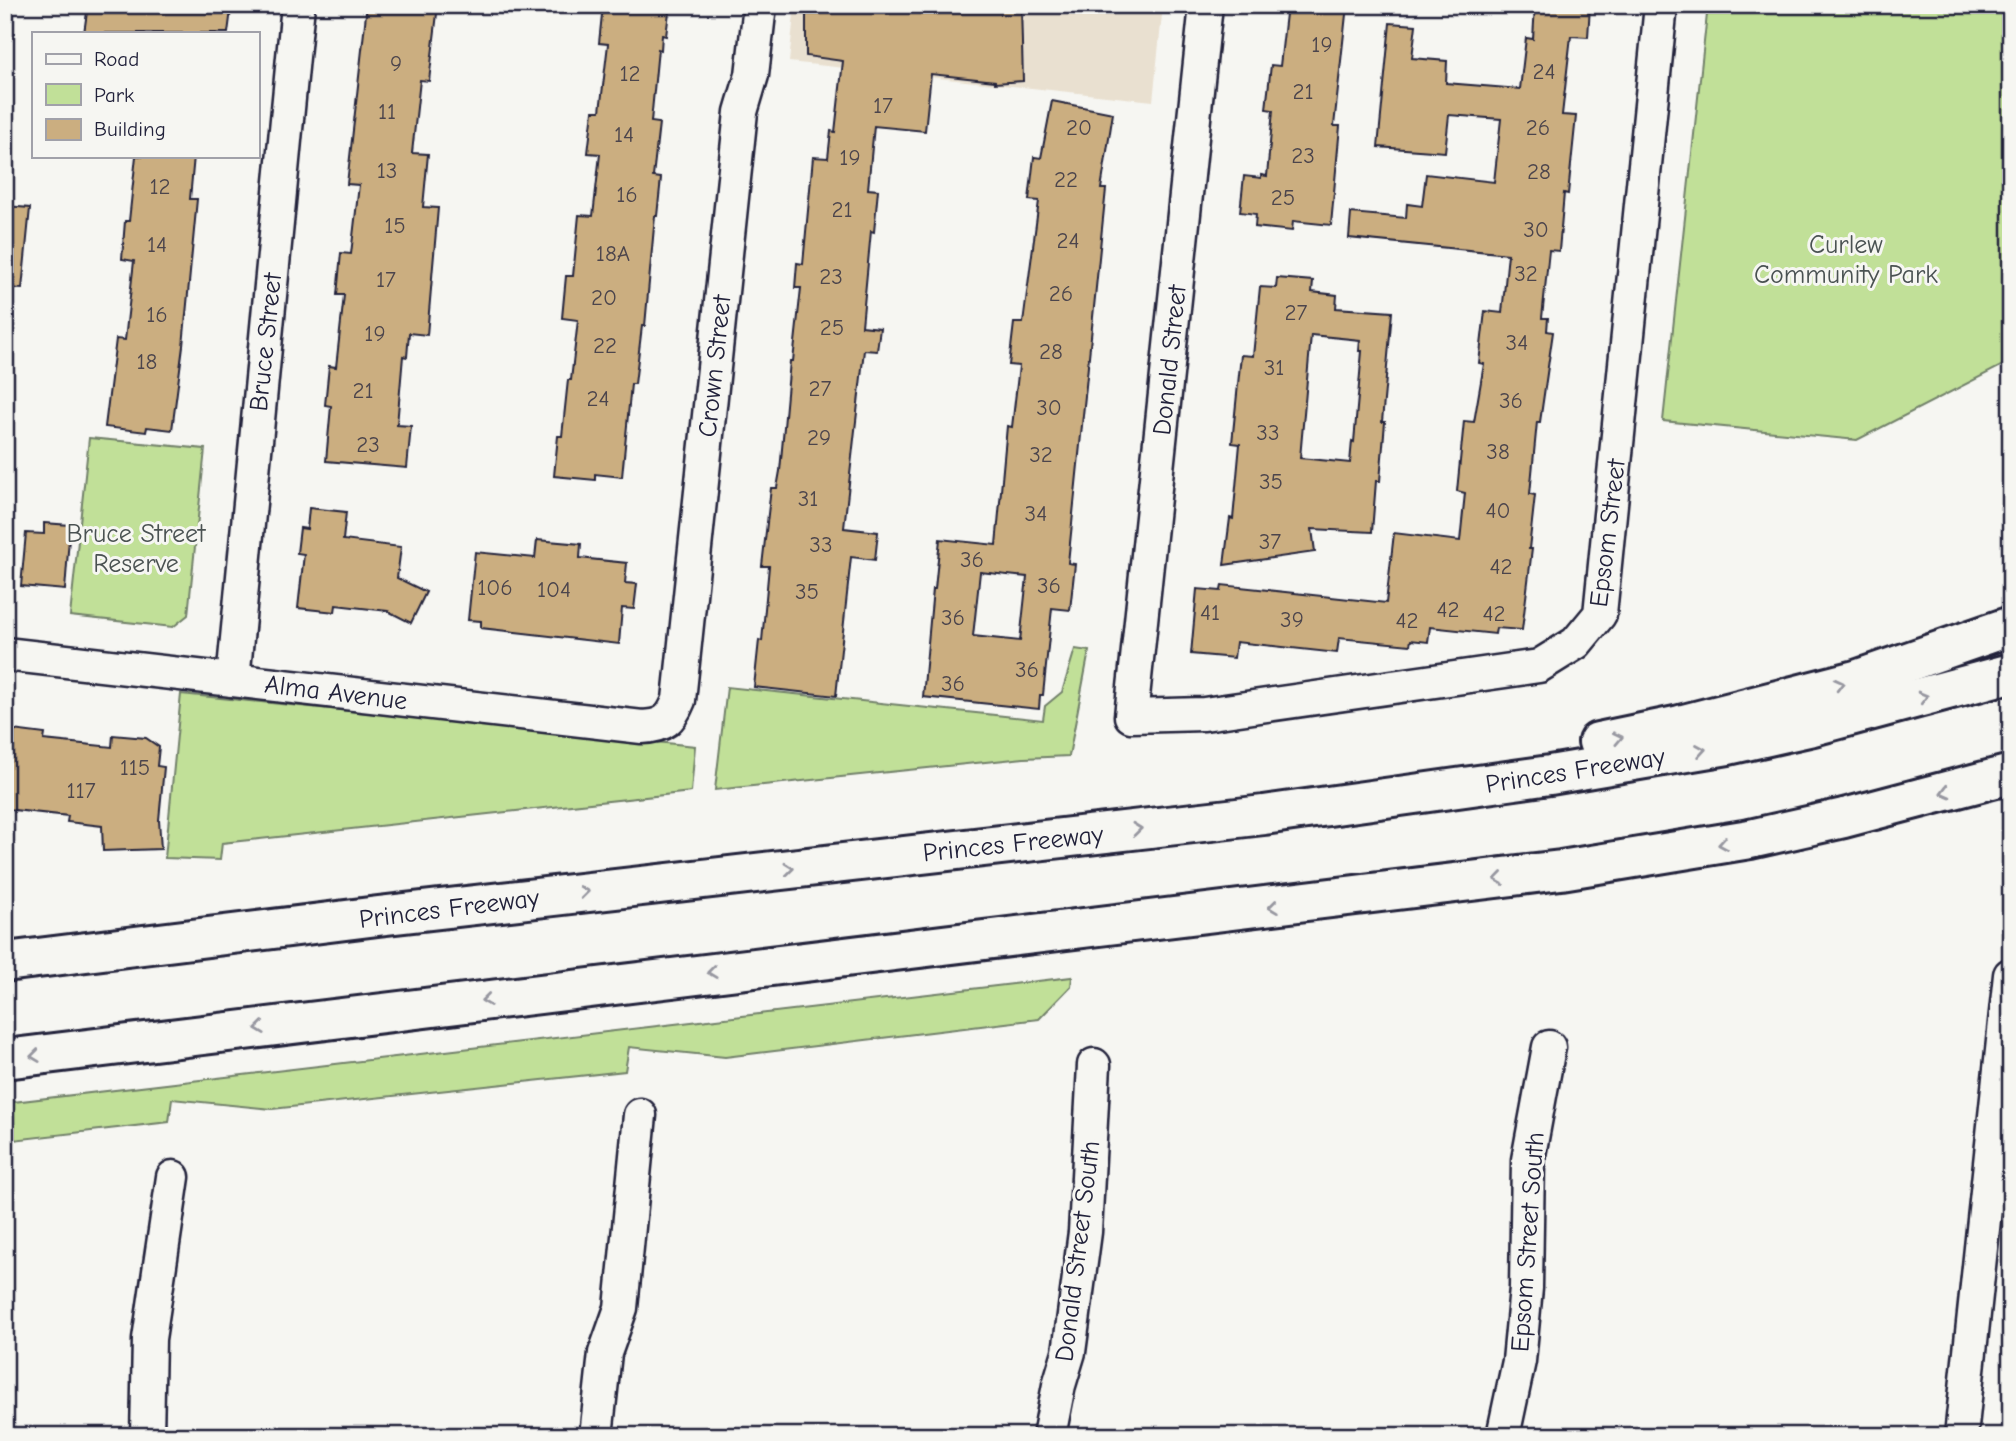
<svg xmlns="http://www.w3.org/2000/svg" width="2016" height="1441" viewBox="0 0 2016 1441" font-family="'Comic Neue',sans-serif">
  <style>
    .built { fill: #e9e0d0 }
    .green { fill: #c1e098; stroke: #72816a; stroke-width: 2 }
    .building { fill: #cbae80; stroke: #22223b; stroke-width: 2; fill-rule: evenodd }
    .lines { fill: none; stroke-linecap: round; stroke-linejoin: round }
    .street-casing { stroke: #22223b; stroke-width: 37 }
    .highway-casing { stroke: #22223b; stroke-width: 44 }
    .street { stroke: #f6f6f2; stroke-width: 32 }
    .highway { stroke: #f6f6f2; stroke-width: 38 }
    .oneway { stroke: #9797a0 }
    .labels { text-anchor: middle; stroke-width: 6; stroke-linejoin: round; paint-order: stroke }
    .number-label { font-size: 23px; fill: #4c454c }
    .park-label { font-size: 26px; fill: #4a5252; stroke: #f6f6f2 }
    .street-label { font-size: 26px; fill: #22223b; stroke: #f6f6f2 }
  </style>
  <rect width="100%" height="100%" fill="#f6f6f2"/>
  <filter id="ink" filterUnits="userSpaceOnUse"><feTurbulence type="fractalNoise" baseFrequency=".0143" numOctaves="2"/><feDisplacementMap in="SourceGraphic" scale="14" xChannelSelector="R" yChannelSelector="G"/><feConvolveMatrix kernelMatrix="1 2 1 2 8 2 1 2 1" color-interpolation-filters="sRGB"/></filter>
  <g filter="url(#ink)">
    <path class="built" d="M 795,5 L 1163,5 L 1153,101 L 789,62 Z"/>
    <g class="green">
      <path d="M 1708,5 L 2011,5 L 2011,361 L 1857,440 L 1663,421 Z"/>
      <path d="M 89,438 L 205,449 L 188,615 L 173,627 L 70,616 Z"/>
      <path d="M 1075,649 L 1089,651 L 1069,756 L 1024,758 L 715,790 L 727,687 L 1043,720 L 1045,706 L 1062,692 Z"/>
      <path d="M 181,694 L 695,746 L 691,792 L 222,843 L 220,860 L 165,858 Z"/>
      <path d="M 1072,977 L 1071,986 L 1039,1019 L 725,1057 L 629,1047 L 625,1071 L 272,1109 L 172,1099 L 169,1122 L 5,1141 L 5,1103 Z"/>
    </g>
    <g class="building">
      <path d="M 88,5 L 185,5 L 231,10 L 228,33 L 84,33 Z"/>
      <path d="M 367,5 L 438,5 L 429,81 L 420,80 L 412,153 L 428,154 L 423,207 L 438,208 L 427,335 L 409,333 L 407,357 L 403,356 L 397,425 L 411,426 L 407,468 L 326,461 L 331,406 L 325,405 L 329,366 L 336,367 L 344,295 L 337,295 L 341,253 L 351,254 L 359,185 L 347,184 Z"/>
      <path d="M 603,5 L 641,5 L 641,10 L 669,12 L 666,36 L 662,35 L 661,50 L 658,49 L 651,122 L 659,123 L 653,177 L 661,178 L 657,216 L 655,216 L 645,326 L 642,326 L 635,384 L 631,384 L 622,477 L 595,474 L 595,480 L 554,476 L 558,436 L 562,436 L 568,380 L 571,380 L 578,320 L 562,318 L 566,276 L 573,276 L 579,215 L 593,216 L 600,154 L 588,153 L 593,111 L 600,111 L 608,44 L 599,43 Z"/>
      <path d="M 806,5 L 1021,5 L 1023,81 L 995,83 L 995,81 L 931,74 L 925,131 L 874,126 L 868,189 L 878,190 L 874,232 L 871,231 L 862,326 L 880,328 L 877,351 L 864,350 L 844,528 L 878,532 L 875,560 L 851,557 L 836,696 L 754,687 L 759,640 L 762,641 L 769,566 L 762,566 L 771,488 L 777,488 L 780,471 L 790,361 L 793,361 L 801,288 L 795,288 L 797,263 L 803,264 L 813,157 L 828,158 L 831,131 L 835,132 L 843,61 L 806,56 Z"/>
      <path d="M 1287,5 L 1347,5 L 1334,126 L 1340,126 L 1331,225 L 1293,221 L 1292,231 L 1255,227 L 1256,214 L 1240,212 L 1244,176 L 1261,178 L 1261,175 L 1267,176 L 1273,110 L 1266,109 L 1271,65 L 1280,66 Z"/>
      <path d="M 1535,5 L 1590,6 L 1588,37 L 1571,36 L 1562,115 L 1576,116 L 1568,194 L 1564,193 L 1559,251 L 1549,250 L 1542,318 L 1548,318 L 1547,331 L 1553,332 L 1540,422 L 1537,422 L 1530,494 L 1535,495 L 1529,549 L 1532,549 L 1522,630 L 1496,628 L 1495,634 L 1430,627 L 1428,642 L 1411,640 L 1410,645 L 1339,638 L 1337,653 L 1236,642 L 1234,658 L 1191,654 L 1197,589 L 1221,591 L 1222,585 L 1386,603 L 1394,533 L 1460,541 L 1465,493 L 1457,491 L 1464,421 L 1474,422 L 1484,364 L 1479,363 L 1485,311 L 1502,313 L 1508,254 L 1349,238 L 1351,213 L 1406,218 L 1407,204 L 1422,206 L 1426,174 L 1494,182 L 1501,119 L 1449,115 L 1445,152 L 1378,147 L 1390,23 L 1416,25 L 1412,58 L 1447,61 L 1446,83 L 1520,89 L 1526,38 L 1533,39 Z"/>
      <path d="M 1052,101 L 1113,113 L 1101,189 L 1106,189 L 1068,563 L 1075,564 L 1070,610 L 1052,608 L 1043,695 L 1040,695 L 1039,709 L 923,697 L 933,589 L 935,589 L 940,539 L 996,545 L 1007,426 L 1012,427 L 1019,366 L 1009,365 L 1014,323 L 1023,323 L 1039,201 L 1029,200 L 1034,157 L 1041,158 ZM 980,572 L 1027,577 L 1020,641 L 973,636 Z"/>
      <path d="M 136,156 L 194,156 L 190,199 L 197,199 L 183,346 L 172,430 L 147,427 L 146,432 L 105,427 L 116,339 L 125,340 L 134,261 L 122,259 L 125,221 L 129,221 Z"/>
      <path d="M 5,206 L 30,208 L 22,289 L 5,288 Z"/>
      <path d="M 1277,278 L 1313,281 L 1312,292 L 1337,295 L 1336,308 L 1392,312 L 1382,422 L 1385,422 L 1380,481 L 1376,481 L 1372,532 L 1312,529 L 1315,552 L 1224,565 L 1230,518 L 1233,519 L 1240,444 L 1232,443 L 1241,355 L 1253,356 L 1260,287 L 1276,288 ZM 1311,335 L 1360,340 L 1359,351 L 1362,351 L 1354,442 L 1352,441 L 1350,463 L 1300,458 Z"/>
      <path d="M 309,508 L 346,512 L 343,540 L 401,547 L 397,578 L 426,592 L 411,623 L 388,611 L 336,605 L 335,612 L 298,608 L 304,554 L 297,553 L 300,528 L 307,529 Z"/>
      <path d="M 44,523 L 70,525 L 65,590 L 21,586 L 26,533 L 44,534 Z"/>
      <path d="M 537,540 L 581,544 L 580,558 L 627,563 L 625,583 L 637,584 L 634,609 L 622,608 L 619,644 L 481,628 L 481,621 L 468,620 L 475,552 L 535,558 Z"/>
      <path d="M 5,729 L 45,734 L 44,740 L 112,747 L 113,735 L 146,738 L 159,747 L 157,766 L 164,767 L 159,820 L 161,849 L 103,851 L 102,826 L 67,822 L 68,816 L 5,809 Z"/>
    </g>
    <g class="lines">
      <defs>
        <g id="street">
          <path d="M 1206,5 L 1131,716 L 1204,714 L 1539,666 L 1576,643 L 1600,614 L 1661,5"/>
          <path d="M 5,654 L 642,727 C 664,726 671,720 679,700 L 741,112 L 752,75 L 760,5"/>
          <path d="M 233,680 L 298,5"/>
          <path d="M 147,1436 L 149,1339 L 173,1177"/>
          <path d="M 596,1436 L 605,1353 L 621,1308 L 640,1115"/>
          <path d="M 1049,1436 L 1059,1385 L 1069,1352 L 1085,1232 L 1094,1065"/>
          <path d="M 1503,1436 L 1519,1361 L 1526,1288 L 1528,1160 L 1549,1047"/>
          <path d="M 1961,1436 L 2010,975"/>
        </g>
        <g id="highway">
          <path d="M 1598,742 L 1680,725 L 1856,680 L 2011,626"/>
          <path d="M 5,962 L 378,916 L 1264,815 L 1550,775 L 1728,745 L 1813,726 L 2011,673"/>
          <path d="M 5,1059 L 1561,870 L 1750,839 L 1844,818 L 2011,774"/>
        </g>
      </defs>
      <use href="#street" class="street-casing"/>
      <use href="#highway" class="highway-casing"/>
      <use href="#street" class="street"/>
      <use href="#highway" class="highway"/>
    </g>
    <defs><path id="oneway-chevron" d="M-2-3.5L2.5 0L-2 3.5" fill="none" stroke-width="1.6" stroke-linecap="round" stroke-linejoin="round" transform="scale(1.75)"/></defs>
    <g class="oneway">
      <use href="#oneway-chevron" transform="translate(1839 684) rotate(-14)"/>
      <use href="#oneway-chevron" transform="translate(1923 697) rotate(-15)"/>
      <use href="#oneway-chevron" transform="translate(1618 738) rotate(-12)"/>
      <use href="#oneway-chevron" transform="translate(1701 750) rotate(-10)"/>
      <use href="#oneway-chevron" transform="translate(1945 792) rotate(165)"/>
      <use href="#oneway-chevron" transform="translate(1137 829) rotate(-6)"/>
      <use href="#oneway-chevron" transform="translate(1723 844) rotate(170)"/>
      <use href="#oneway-chevron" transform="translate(789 869) rotate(-6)"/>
      <use href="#oneway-chevron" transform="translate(1499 879) rotate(172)"/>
      <use href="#oneway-chevron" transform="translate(584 892) rotate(-7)"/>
      <use href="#oneway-chevron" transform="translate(1273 907) rotate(173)"/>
      <use href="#oneway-chevron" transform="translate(712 972) rotate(173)"/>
      <use href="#oneway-chevron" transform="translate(486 1000) rotate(173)"/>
      <use href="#oneway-chevron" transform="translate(260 1028) rotate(173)"/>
      <use href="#oneway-chevron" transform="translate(35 1056) rotate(173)"/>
    </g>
  </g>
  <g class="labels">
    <g class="number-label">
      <text x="1322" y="52">19</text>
      <text x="396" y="71">9</text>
      <text x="1544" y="79">24</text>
      <text x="630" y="81">12</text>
      <text x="1303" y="99">21</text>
      <text x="883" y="113">17</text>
      <text x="387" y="119">11</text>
      <text x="1079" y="135">20</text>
      <text x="1538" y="135">26</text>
      <text x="624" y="142">14</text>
      <text x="1303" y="163">23</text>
      <text x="850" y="165">19</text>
      <text x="387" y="178">13</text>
      <text x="1539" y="179">28</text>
      <text x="1066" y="187">22</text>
      <text x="160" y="194">12</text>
      <text x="627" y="202">16</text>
      <text x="1283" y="205">25</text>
      <text x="842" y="217">21</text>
      <text x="395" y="233">15</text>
      <text x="1536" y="237">30</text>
      <text x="1068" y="248">24</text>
      <text x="157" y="252">14</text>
      <text x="613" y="261">18A</text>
      <text x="1526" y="281">32</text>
      <text x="831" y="284">23</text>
      <text x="386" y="287">17</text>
      <text x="1061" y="301">26</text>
      <text x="604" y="305">20</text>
      <text x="1296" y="320">27</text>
      <text x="157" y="322">16</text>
      <text x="832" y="335">25</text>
      <text x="375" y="341">19</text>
      <text x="1517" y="350">34</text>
      <text x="605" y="353">22</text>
      <text x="1051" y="359">28</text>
      <text x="147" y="369">18</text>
      <text x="1274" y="375">31</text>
      <text x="820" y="396">27</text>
      <text x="363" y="398">21</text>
      <text x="598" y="406">24</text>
      <text x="1511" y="408">36</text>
      <text x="1049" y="415">30</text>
      <text x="1268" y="440">33</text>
      <text x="819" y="445">29</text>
      <text x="368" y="452">23</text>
      <text x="1498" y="459">38</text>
      <text x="1041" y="462">32</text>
      <text x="1271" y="489">35</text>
      <text x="808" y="506">31</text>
      <text x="1498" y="518">40</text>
      <text x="1036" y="521">34</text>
      <text x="1270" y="549">37</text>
      <text x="821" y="552">33</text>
      <text x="972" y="567">36</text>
      <text x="1501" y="574">42</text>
      <text x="1049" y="593">36</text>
      <text x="495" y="595">106</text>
      <text x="554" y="597">104</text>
      <text x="807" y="599">35</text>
      <text x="1448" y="617">42</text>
      <text x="1210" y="620">41</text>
      <text x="1494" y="621">42</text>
      <text x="953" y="625">36</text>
      <text x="1292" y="627">39</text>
      <text x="1407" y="628">42</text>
      <text x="1027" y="677">36</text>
      <text x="953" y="691">36</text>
      <text x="135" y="775">115</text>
      <text x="81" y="798">117</text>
    </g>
    <g class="park-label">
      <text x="1846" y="253">Curlew<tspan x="1846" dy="30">Community Park</tspan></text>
      <text x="136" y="542">Bruce Street<tspan x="136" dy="30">Reserve</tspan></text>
    </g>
    <g class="street-label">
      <text transform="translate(265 342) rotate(-84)" y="9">Bruce Street</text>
      <text transform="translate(1169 360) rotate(-84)" y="9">Donald Street</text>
      <text transform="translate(714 366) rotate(-84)" y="9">Crown Street</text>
      <text transform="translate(1607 533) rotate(-83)" y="9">Epsom Street</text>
      <text transform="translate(336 692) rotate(7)" y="9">Alma Avenue</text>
      <text transform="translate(1575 770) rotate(-9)" y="9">Princes Freeway</text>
      <text transform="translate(1013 843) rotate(-6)" y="9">Princes Freeway</text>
      <text transform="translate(449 908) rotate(-7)" y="9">Princes Freeway</text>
      <text transform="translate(1527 1242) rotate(-86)" y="9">Epsom Street South</text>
      <text transform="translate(1077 1251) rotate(-83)" y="9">Donald Street South</text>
    </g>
  </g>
  <rect width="2016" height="1441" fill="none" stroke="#f6f6f2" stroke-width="28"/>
  <rect x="14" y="14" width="1988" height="1413" fill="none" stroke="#22223b" stroke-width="2.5" filter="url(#ink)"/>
  <rect x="32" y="32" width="228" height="126" fill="#f6f6f2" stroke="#a1a1a9" stroke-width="2"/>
  <rect x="46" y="54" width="35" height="10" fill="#f6f6f2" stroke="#a1a1a9" stroke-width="2"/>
  <text x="94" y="66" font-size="21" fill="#22223b">Road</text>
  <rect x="46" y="84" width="35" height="21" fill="#c1e098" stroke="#a1a1a9" stroke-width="2"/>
  <text x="94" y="102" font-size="21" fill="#22223b">Park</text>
  <rect x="46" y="119" width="35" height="21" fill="#cbae80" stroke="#a1a1a9" stroke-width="2"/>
  <text x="94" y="136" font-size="21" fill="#22223b">Building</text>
</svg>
